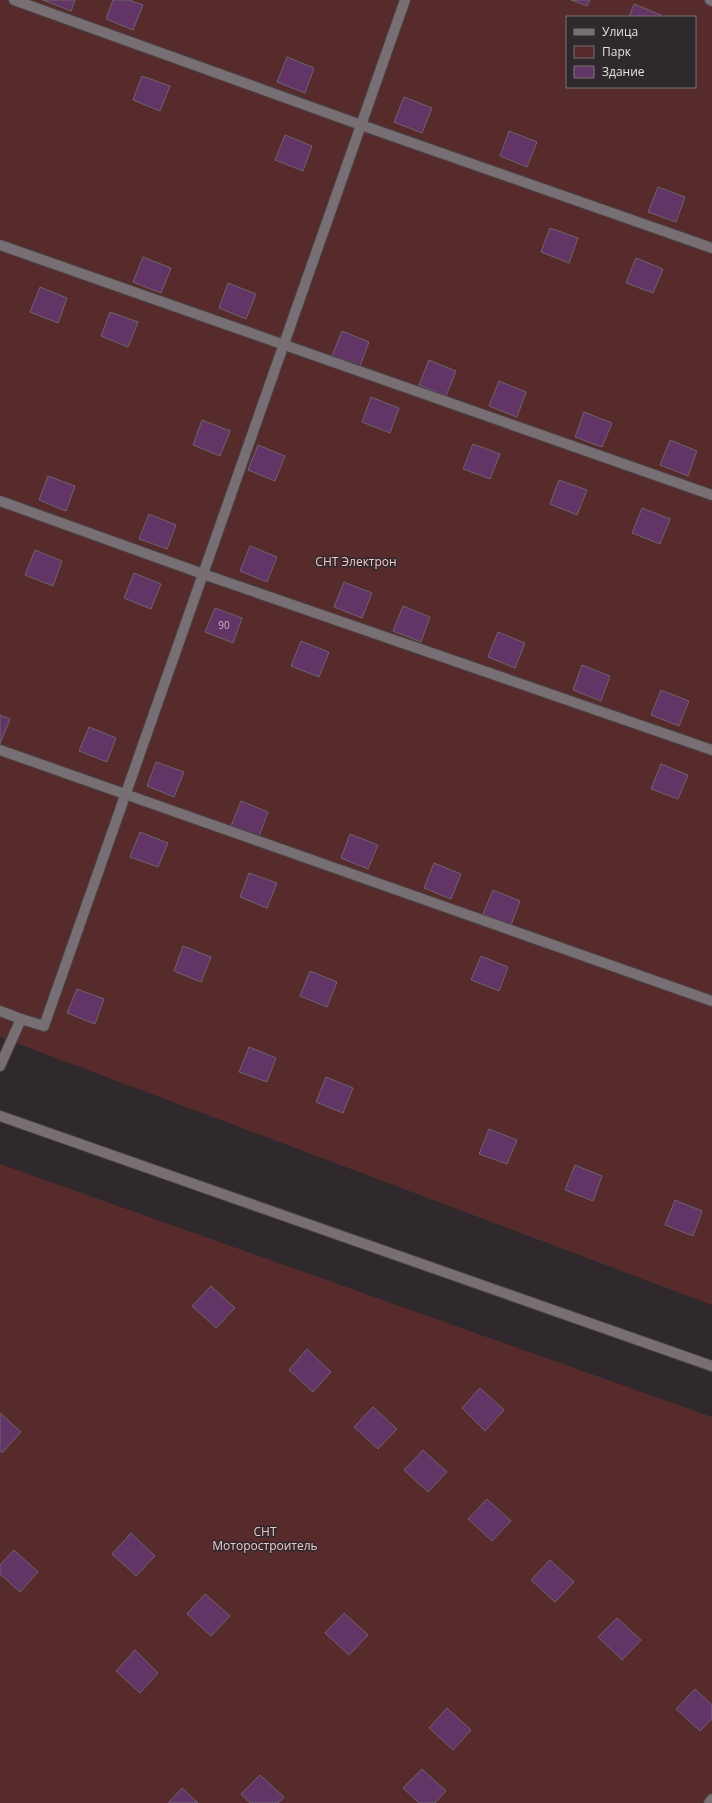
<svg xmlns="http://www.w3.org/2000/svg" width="712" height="1803" viewBox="0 0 712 1803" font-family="'Open Sans',sans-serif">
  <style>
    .green { fill: #572b2c; fill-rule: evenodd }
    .building { fill: #623566; stroke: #6b656b }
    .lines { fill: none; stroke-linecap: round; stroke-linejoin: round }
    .service-casing { stroke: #484346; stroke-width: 12 }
    .minor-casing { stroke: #484346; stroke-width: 12 }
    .tertiary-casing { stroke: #484346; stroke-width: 12 }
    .service { stroke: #776f73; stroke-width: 10 }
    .minor { stroke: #776f73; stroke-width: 10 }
    .tertiary { stroke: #776f73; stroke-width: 10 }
    .labels { text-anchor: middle; stroke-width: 3; stroke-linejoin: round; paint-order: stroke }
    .number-label { font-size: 10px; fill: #c4b5c4 }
    .park-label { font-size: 12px; fill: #f4c8c8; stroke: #2f282c }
  </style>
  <rect width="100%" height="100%" fill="#2f282c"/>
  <g class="green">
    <path d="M 0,0 L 712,0 L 712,1305 L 0,1037 ZM 567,17 L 695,17 L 695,87 L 567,87 Z"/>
    <path d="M 0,1164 L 712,1417 L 712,1803 L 0,1803 Z"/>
  </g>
  <g class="building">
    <path d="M 43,0 L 75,0 L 71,11 Z"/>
    <path d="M 113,0 L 129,0 L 143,5 L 133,30 L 106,19 Z"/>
    <path d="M 571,0 L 590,0 L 587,6 Z"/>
    <path d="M 634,4 L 661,15 L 661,17 L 629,17 Z"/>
    <path d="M 287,57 L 314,68 L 305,93 L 277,82 Z"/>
    <path d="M 142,76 L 170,86 L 160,111 L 133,100 Z"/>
    <path d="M 404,97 L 432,108 L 422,133 L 394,122 Z"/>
    <path d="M 509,131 L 537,142 L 527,167 L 500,156 Z"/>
    <path d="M 285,135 L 312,146 L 303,171 L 275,160 Z"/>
    <path d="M 658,187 L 685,197 L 676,222 L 648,212 Z"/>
    <path d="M 550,228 L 578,238 L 569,263 L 541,252 Z"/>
    <path d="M 143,257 L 171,268 L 161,293 L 133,282 Z"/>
    <path d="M 636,258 L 663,269 L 653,293 L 626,283 Z"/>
    <path d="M 228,283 L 256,294 L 246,319 L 219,308 Z"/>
    <path d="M 40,287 L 67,298 L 58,323 L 30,312 Z"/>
    <path d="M 110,312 L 138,322 L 128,347 L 101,336 Z"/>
    <path d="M 342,331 L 369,342 L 360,366 L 332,356 Z"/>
    <path d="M 429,360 L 456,371 L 446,396 L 419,385 Z"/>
    <path d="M 499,381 L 526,392 L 517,417 L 489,406 Z"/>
    <path d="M 371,397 L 399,408 L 390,433 L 362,422 Z"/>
    <path d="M 584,412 L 612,423 L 602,447 L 575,437 Z"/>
    <path d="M 202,420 L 230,431 L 220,456 L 193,445 Z"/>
    <path d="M 670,440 L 697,451 L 688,476 L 660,465 Z"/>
    <path d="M 473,444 L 500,454 L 490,479 L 463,469 Z"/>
    <path d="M 258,445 L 285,456 L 275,481 L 248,470 Z"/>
    <path d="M 48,476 L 75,486 L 66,511 L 39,500 Z"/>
    <path d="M 559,480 L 587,490 L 577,515 L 550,504 Z"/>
    <path d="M 642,508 L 670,519 L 660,544 L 632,533 Z"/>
    <path d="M 149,514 L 176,525 L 167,549 L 139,539 Z"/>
    <path d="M 250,546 L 277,557 L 267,582 L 240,571 Z"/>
    <path d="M 35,550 L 62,561 L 53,586 L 25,575 Z"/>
    <path d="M 134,573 L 161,584 L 151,609 L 124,598 Z"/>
    <path d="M 344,582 L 372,593 L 362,618 L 334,607 Z"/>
    <path d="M 403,606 L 430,617 L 421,642 L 393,631 Z"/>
    <path d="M 215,608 L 242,618 L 233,643 L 205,632 Z"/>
    <path d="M 498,632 L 525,643 L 515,668 L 488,657 Z"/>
    <path d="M 301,641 L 329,652 L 319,677 L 291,666 Z"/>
    <path d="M 582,665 L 610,676 L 601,701 L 573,690 Z"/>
    <path d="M 661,690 L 689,701 L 679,726 L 651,715 Z"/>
    <path d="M 0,715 L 10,719 L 0,744 Z"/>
    <path d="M 89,727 L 116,738 L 107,762 L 79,751 Z"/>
    <path d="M 156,762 L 184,772 L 174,797 L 147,786 Z"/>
    <path d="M 661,764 L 688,775 L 678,799 L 651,789 Z"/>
    <path d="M 241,801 L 268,812 L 259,837 L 231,826 Z"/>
    <path d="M 140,832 L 168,843 L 158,867 L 130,857 Z"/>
    <path d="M 350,834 L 378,845 L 368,869 L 341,858 Z"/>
    <path d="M 434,863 L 461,874 L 451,899 L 424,888 Z"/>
    <path d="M 249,873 L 277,883 L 267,908 L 240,897 Z"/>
    <path d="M 493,890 L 520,901 L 511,925 L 483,914 Z"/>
    <path d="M 183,946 L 211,957 L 201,982 L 174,971 Z"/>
    <path d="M 481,956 L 508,967 L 499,991 L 471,980 Z"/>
    <path d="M 310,971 L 337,982 L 327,1007 L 300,996 Z"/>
    <path d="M 77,989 L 104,999 L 95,1024 L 67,1013 Z"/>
    <path d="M 249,1047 L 276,1058 L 267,1082 L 239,1072 Z"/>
    <path d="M 326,1077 L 353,1088 L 343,1113 L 316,1102 Z"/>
    <path d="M 489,1129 L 517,1140 L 507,1164 L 479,1154 Z"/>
    <path d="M 575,1165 L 602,1176 L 593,1201 L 565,1190 Z"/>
    <path d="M 675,1200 L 702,1211 L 693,1236 L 665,1225 Z"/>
    <path d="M 211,1286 L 235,1308 L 216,1328 L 192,1306 Z"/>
    <path d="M 307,1349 L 331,1372 L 313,1392 L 289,1370 Z"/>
    <path d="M 480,1388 L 504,1410 L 485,1431 L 462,1408 Z"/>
    <path d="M 373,1407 L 397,1429 L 378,1449 L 354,1427 Z"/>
    <path d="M 0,1413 L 21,1432 L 2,1453 L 0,1450 Z"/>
    <path d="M 423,1450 L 447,1472 L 428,1492 L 404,1470 Z"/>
    <path d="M 487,1499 L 511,1521 L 492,1541 L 468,1519 Z"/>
    <path d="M 131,1533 L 155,1556 L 136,1576 L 112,1554 Z"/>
    <path d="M 14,1550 L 38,1572 L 20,1592 L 0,1574 L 0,1565 Z"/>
    <path d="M 550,1560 L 574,1582 L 555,1602 L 531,1580 Z"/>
    <path d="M 205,1594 L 230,1616 L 211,1636 L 187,1614 Z"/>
    <path d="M 344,1613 L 368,1635 L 349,1655 L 325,1633 Z"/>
    <path d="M 617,1618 L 641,1640 L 622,1660 L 598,1637 Z"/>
    <path d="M 135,1650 L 158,1673 L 140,1693 L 116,1671 Z"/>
    <path d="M 695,1689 L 712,1705 L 712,1719 L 700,1731 L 676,1709 Z"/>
    <path d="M 447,1708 L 471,1730 L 453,1750 L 429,1728 Z"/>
    <path d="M 422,1769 L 446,1791 L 435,1803 L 419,1803 L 403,1788 Z"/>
    <path d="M 260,1775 L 284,1797 L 278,1803 L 250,1803 L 241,1794 Z"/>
    <path d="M 182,1788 L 198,1803 L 168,1803 Z"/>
  </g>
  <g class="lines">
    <defs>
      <g id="service">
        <path d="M 14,0 L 361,125 L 712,248"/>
        <path d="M 710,0 L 712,1"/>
        <path d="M 0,245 L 712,495"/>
        <path d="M 0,501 L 203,574 L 712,750"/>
        <path d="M 0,750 L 712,1001"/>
      </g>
      <g id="minor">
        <path d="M 0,1011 L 21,1019"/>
        <path d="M 0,1066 L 21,1019 L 44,1026 L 405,0"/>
        <path d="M 709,1803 L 712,1799"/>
      </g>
      <path id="tertiary" d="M 0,1116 L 712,1366"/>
    </defs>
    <use href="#service" class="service-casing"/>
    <use href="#minor" class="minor-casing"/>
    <use href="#tertiary" class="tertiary-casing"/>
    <use href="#service" class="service"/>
    <use href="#minor" class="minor"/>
    <use href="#tertiary" class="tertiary"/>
  </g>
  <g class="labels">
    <g class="number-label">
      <text x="224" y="629">90</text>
    </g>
    <g class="park-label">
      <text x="356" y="566">СНТ Электрон</text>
      <text x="265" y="1536">СНТ<tspan x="265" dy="14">Моторостроитель</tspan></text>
    </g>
  </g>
  <rect x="566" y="16" width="130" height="72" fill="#2f282c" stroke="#787275"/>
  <rect x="574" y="29" width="20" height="6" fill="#776f73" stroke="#787275"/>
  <text x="602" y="36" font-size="12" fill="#e5e0e3">Улица</text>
  <rect x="574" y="46" width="20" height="12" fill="#572b2c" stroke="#787275"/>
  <text x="602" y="56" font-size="12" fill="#e5e0e3">Парк</text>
  <rect x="574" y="66" width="20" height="12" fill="#623566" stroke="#787275"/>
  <text x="602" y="76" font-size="12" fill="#e5e0e3">Здание</text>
</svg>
